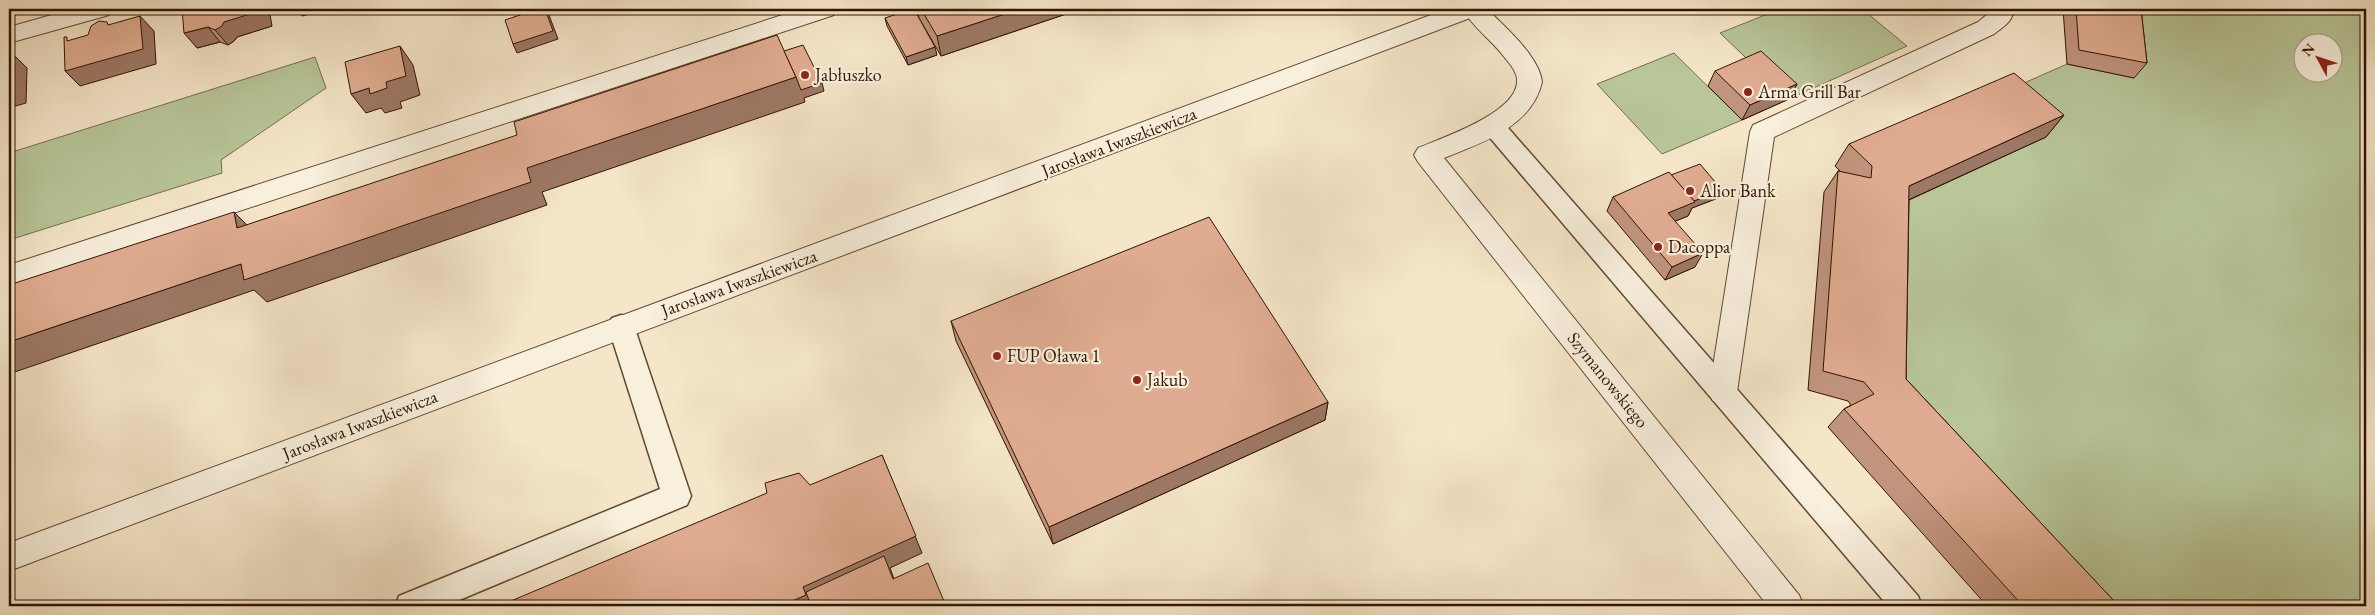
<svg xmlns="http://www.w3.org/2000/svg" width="2375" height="615" viewBox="0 0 2375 615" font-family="'EB Garamond',serif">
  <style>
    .green { fill: #b8c699; stroke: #746e4c; fill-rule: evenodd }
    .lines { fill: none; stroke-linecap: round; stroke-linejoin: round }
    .service-casing { stroke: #614932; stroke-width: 3 }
    .minor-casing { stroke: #614932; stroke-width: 2 }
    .tertiary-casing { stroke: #614932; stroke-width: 2 }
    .service { fill: #f8efdc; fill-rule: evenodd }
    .minor { fill: #f8efdc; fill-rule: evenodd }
    .tertiary { fill: #f8efdc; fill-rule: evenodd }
    .wall { fill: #c1947d; stroke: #301500 }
    .shaded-wall { fill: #9d7866; stroke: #301500 }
    .building { fill: #e0ac91; stroke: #301500 }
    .poi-dot { fill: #8f2418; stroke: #f8efdc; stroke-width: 2 }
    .labels { text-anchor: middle; stroke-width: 4.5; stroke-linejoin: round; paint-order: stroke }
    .poi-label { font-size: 18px; fill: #301500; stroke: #f8efdc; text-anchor: start }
    .street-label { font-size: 18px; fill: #301500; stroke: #f8efdc }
  </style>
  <rect width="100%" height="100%" fill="#f5e6c9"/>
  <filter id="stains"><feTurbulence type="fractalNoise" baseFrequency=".004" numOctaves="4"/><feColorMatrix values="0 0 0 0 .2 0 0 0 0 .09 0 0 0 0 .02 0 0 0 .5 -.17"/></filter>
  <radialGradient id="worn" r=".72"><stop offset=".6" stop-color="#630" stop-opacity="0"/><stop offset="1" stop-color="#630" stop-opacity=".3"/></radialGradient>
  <g class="green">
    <path d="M 1780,9 L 1862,9 L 1907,46 L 1789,99 L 1720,33 Z"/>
    <path d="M 2127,9 L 2366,9 L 2366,606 L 2081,606 L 1889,398 L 1893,207 L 1997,95 L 2067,64 L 2134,78 ZM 2302,42 L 2332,42 L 2332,72 L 2302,72 Z"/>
    <path d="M 1674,53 L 1742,120 L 1662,154 L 1597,84 Z"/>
    <path d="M 315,57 L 326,88 L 221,160 L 222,173 L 9,240 L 9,153 Z"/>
  </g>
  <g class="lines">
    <defs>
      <g id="service">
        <path d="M 1494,118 L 1502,121 L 1918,596 L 1922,606 L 1888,606 L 1486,133 L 1482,127 L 1486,121 Z"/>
        <path d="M 621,315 L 630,318 L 634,326 L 691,496 L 687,505 L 445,606 L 395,606 L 399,596 L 660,489 L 608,326 L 612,318 Z"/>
      </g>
      <g id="minor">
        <path d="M 801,9 L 838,9 L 834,15 L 9,287 L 9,265 Z"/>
        <path d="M 1463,9 L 1487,9 C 1505,27 1539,56 1542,82 C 1532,127 1481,143 1444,158 L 1799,595 L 1804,606 L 1768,606 L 1418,162 L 1414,155 L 1418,148 C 1442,138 1516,113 1517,82 C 1518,73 1510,64 1505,58 C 1493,41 1472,27 1463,9 Z"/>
        <path d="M 1991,9 L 2013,9 C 2014,21 2003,27 1994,34 L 1774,137 L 1737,392 L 1733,401 L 1723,404 L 1713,401 L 1709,392 L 1750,132 L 1753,125 L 1978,22 L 1990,12 Z"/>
      </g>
      <g id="tertiary">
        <path d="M 73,9 L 113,9 L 109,15 L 9,43 L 9,27 Z"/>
        <path d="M 1447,9 L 1482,9 L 1478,15 L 9,571 L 9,543 Z"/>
      </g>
    </defs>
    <use href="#service" class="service-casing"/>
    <use href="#minor" class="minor-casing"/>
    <use href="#tertiary" class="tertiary-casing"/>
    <use href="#service" class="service"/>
    <use href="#minor" class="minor"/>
    <use href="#tertiary" class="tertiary"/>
  </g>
  <g class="wall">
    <path d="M 182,9 L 272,26 L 237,37 L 234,41 L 228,45 L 220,42 L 197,48 Z"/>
    <path d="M 917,9 L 1081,9 L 941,56 L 919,18 Z"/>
    <path d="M 2063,9 L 2141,9 L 2147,63 L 2134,78 L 2067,64 Z"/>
    <path d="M 885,18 L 937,55 L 908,65 L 887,26 Z"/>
    <path d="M 1715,71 L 1797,84 L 1789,99 L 1742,120 L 1708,86 Z"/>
    <path d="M 2064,115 L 2046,137 L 1909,200 L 1906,379 L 2114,601 L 2132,606 L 1987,606 L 1828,427 L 1844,409 L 1851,405 L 1848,401 L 1808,390 L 1824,192 L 1838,171 L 1840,171 L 1835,166 L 1849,144 Z"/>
    <path d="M 1671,175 L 1718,198 L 1692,208 L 1688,216 L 1675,221 L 1695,267 L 1665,280 L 1607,211 L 1613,197 Z"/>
    <path d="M 951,321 L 1328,402 L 1325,420 L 1053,544 L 956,341 Z"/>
  </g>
  <g class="shaded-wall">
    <path d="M 259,9 L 269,9 L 272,26 L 237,37 L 234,41 L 228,45 L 215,30 L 224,22 Z"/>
    <path d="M 296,9 L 331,9 L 302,16 Z"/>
    <path d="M 545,9 L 549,15 L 558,39 L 517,53 L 513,44 Z"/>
    <path d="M 1020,9 L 1081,9 L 941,56 L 937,36 Z"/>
    <path d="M 140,16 L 154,31 L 156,64 L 80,86 L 65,71 Z"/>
    <path d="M 208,27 L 220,42 L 197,48 L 184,33 Z"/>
    <path d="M 400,46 L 413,65 L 420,95 L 400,102 L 402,108 L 385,113 L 381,108 L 366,113 L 351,94 L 386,82 Z"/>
    <path d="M 935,47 L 937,55 L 908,65 L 906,57 Z"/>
    <path d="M 12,53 L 27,68 L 26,103 L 9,108 L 9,88 Z"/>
    <path d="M 796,77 L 822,83 L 824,91 L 804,98 L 805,102 L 542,192 L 547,205 L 267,302 L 254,290 L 9,374 L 9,342 Z"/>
    <path d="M 1797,84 L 1789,99 L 1742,120 L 1750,105 Z"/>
    <path d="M 2064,115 L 2046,137 L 1893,207 L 1909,186 Z"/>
    <path d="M 1722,190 L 1718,198 L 1692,208 L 1688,216 L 1661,227 L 1668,213 L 1689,203 Z"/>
    <path d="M 234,212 L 257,235 L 237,228 Z"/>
    <path d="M 1703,253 L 1695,267 L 1665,280 L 1672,267 Z"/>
    <path d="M 1328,402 L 1325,420 L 1053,544 L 1049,527 Z"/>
    <path d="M 882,455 L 922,553 L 890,568 L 898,589 L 814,606 L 781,606 L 803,587 Z"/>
  </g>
  <g class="building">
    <path d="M 182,9 L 259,9 L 260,11 L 224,22 L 222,26 L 215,30 L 208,27 L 184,33 Z"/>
    <path d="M 538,9 L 545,9 L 553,31 L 513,44 L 505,20 Z"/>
    <path d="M 912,9 L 914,9 L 935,47 L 906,57 L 885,18 Z"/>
    <path d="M 921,9 L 1020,9 L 937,36 Z"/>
    <path d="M 2076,9 L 2141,9 L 2147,63 L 2079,50 Z"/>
    <path d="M 140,16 L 143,49 L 65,71 L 64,37 L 67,37 L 67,41 L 88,35 L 91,26 L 99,21 L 107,22 L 108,25 Z"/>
    <path d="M 777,35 L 796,77 L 527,168 L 531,182 L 244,280 L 241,264 L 9,342 L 9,285 L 234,212 L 237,228 L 517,135 L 514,122 Z"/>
    <path d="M 803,45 L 822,83 L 801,90 L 796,77 L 784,51 Z"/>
    <path d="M 400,46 L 406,76 L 386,82 L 387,88 L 370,94 L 369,88 L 351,94 L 345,62 Z"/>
    <path d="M 1761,51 L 1797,84 L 1750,105 L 1715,71 Z"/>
    <path d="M 12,53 L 10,88 L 9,88 L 9,54 Z"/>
    <path d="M 2014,73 L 2064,115 L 1909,186 L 1906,379 L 2114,601 L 2132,606 L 2023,606 L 1844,409 L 1874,394 L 1864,382 L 1823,371 L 1838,171 L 1871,178 L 1872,166 L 1849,144 Z"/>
    <path d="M 1700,164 L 1722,190 L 1694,201 L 1671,175 Z"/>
    <path d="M 1669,172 L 1695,202 L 1668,213 L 1703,253 L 1672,267 L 1613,197 Z"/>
    <path d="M 1209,217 L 1328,402 L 1049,527 L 951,321 Z"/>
    <path d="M 882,455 L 916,536 L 803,587 L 806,595 L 781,606 L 499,606 L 767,493 L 765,483 L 799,473 L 810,485 Z"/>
    <path d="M 884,556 L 893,579 L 928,563 L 946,606 L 811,606 L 806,592 Z"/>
  </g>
  <g class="poi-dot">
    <circle cx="805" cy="75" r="5"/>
    <circle cx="1748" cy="92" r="5"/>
    <circle cx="1690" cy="191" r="5"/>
    <circle cx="1658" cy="247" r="5"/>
    <circle cx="997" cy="356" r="5"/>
    <circle cx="1137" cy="380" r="5"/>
  </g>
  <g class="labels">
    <g class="poi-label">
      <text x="815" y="81">Jabłuszko</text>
      <text x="1758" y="98">Arma Grill Bar</text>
      <text x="1700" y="197">Alior Bank</text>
      <text x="1668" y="253">Dacoppa</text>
      <text x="1007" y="362">FUP Oława 1</text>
      <text x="1147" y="386">Jakub</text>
    </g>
    <g class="street-label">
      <text transform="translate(1119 142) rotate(-21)" y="6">Jarosława Iwaszkiewicza</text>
      <text transform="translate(739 283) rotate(-20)" y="6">Jarosława Iwaszkiewicza</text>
      <text transform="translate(1608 380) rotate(51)" y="6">Szymanowskiego</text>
      <text transform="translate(360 425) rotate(-21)" y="6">Jarosława Iwaszkiewicza</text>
    </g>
  </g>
  <rect width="2375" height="615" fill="none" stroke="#f5e6c9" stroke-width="30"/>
  <rect x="10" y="10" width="2355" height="595" fill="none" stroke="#301500" stroke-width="2.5"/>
  <rect x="15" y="15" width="2345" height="585" fill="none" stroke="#301500"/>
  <g transform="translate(2318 58) rotate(310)"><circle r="24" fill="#f8efdc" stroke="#a89884"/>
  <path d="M0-4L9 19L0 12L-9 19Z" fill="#8f2418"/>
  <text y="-8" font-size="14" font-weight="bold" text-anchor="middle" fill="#301500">N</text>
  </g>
  <rect width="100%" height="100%" filter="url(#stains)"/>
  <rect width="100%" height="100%" fill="url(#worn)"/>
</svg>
